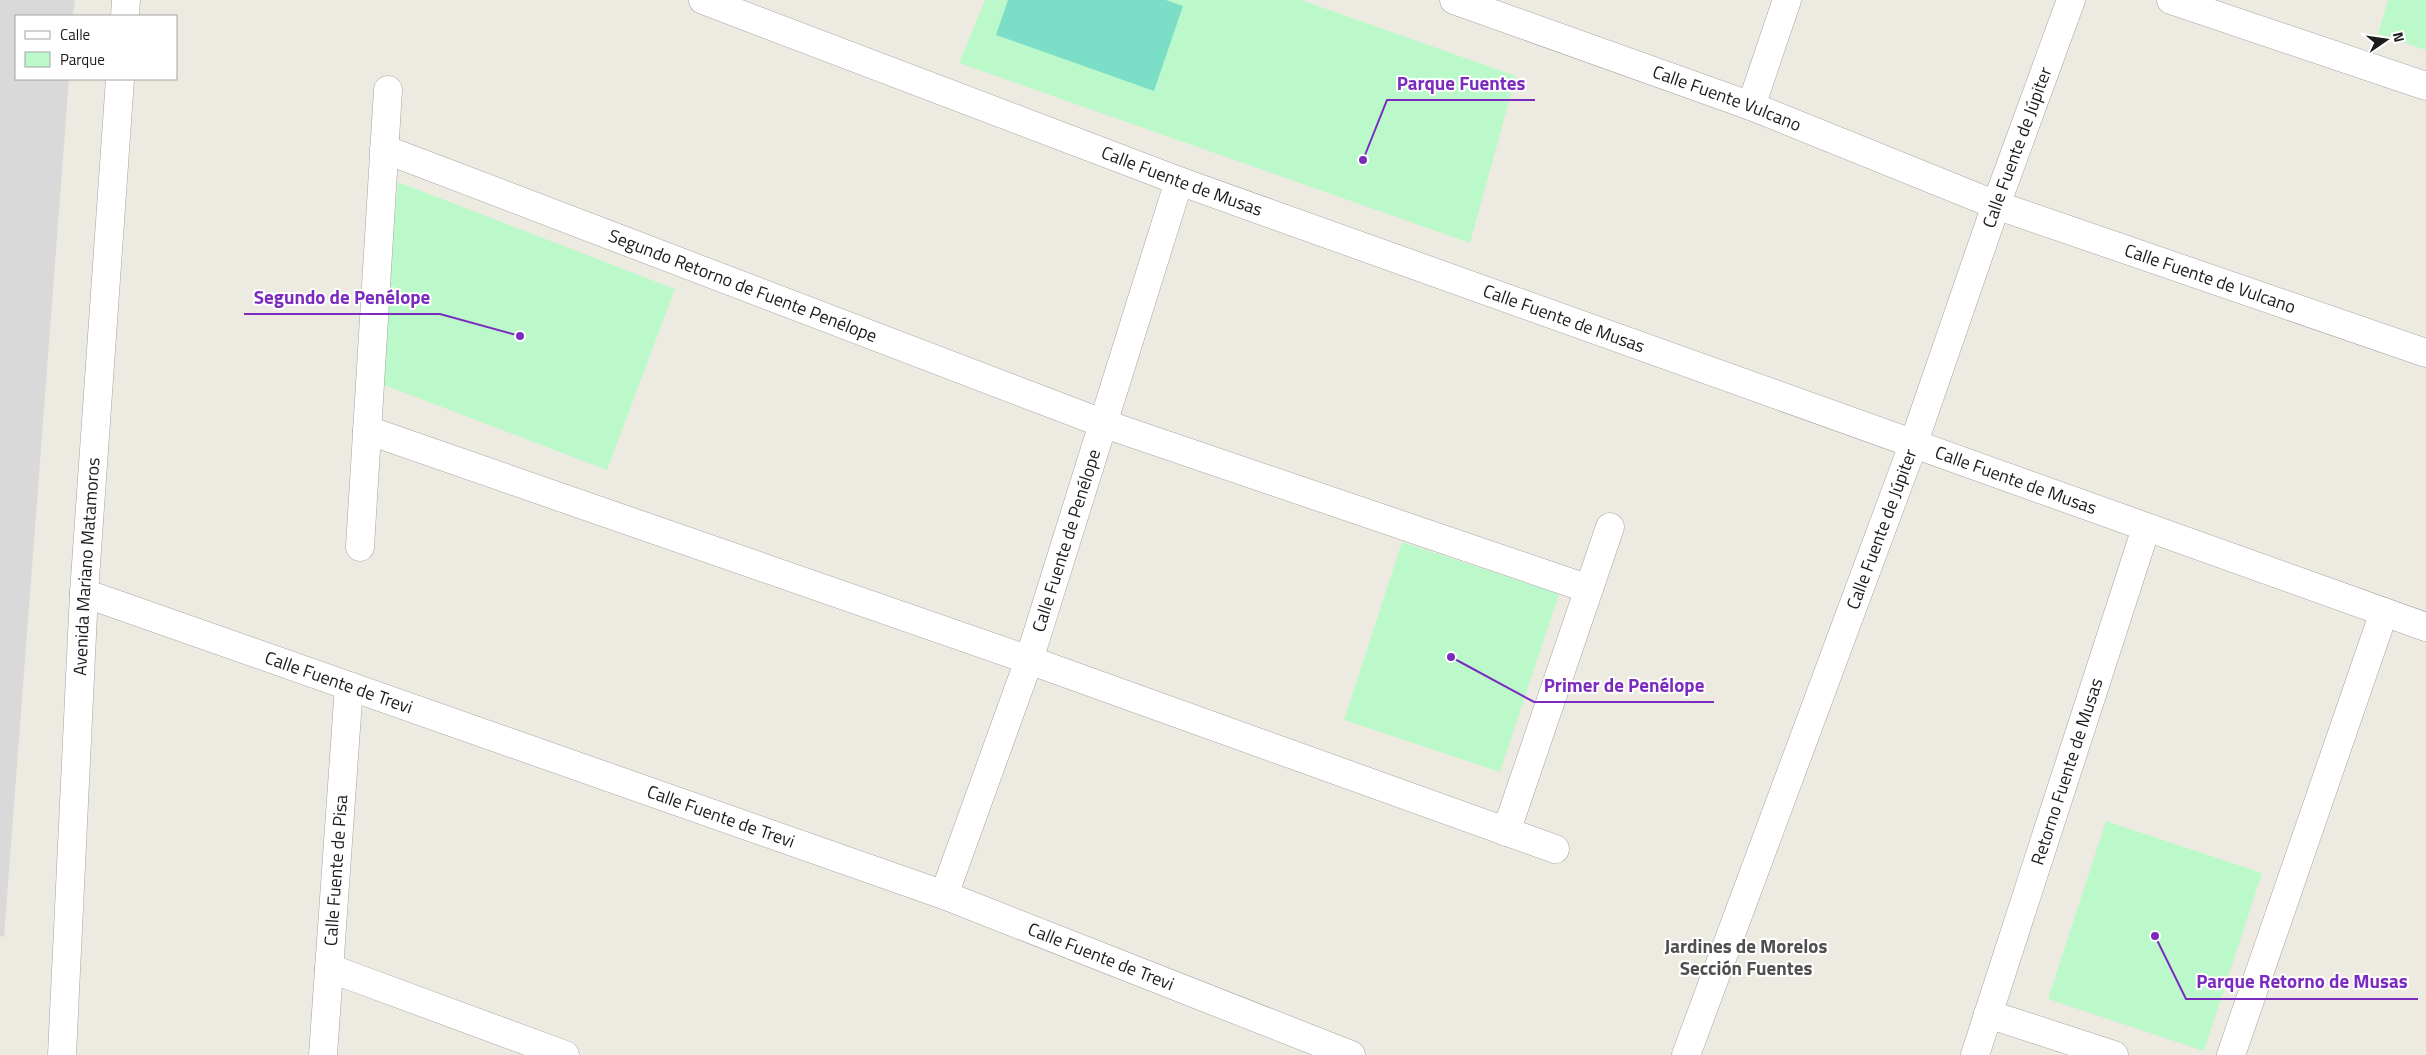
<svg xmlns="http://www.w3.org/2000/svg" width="2426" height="1055" viewBox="0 0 2426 1055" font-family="'Titillium Web',sans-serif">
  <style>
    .residential { fill: #dad9d9 }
    .park { fill: #bcf9ca }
    .pitch { fill: #7ddec8 }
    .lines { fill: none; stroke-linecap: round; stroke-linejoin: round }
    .minor-casing { stroke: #a3a3a3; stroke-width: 29 }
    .minor { stroke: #fff; stroke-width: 28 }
    .labels { text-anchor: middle; stroke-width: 4; stroke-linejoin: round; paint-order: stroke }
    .street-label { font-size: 18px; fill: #1c1c1c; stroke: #fff }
    .neighbourhood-label { font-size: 19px; font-weight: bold; fill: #4f4f4f; stroke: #fff }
    .leader { fill: none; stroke: #7b2cbf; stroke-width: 2 }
    .callout-dot { fill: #7b2cbf; stroke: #fff; stroke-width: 2 }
    .callout-label { font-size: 19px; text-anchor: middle; font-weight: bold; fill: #7b2cbf; stroke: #fff; stroke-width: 4; stroke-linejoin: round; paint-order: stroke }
  </style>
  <rect width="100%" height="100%" fill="#edebe1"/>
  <path class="residential" d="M 0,0 L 75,0 L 73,16 L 16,16 L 16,79 L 69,79 L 4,937 L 0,936 Z"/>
  <g class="park">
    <path d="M 985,0 L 1301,0 L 1516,76 L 1470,243 L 959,63 Z"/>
    <path d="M 2388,0 L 2426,0 L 2426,50 L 2378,34 Z"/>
    <path d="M 398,182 L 675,289 L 607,470 L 379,383 Z"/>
    <path d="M 1402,542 L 1559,594 L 1500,772 L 1344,720 Z"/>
    <path d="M 2106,821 L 2262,873 L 2204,1051 L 2048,999 Z"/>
  </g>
  <path class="pitch" d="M 1008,0 L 1166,0 L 1183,6 L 1154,91 L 996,35 Z"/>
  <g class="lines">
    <defs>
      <g id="minor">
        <path id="s1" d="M 703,0 L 1179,181 L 2426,627"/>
        <path id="s2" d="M 1454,0 L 1751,106 L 1996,205 L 2426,353"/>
        <path d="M 2171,0 L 2426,86"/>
        <path d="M 125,16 L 126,0"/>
        <path d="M 1751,106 L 1787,0"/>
        <path id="s3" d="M 384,149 L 1102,423 L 1589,589"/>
        <path d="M 367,430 L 1029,660 L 1555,849"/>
        <path d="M 360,547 L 388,90"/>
        <path id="s4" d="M 84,593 L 944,895 L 1351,1055"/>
        <path d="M 1506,832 L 1610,527"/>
        <path id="s5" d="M 944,895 L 1029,660 L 1179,181"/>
        <path d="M 329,968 L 565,1055"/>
        <path d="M 1988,1014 L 2114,1055"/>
        <path id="s6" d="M 62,1055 L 84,593 L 120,79"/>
        <path id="s7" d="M 323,1055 L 349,686"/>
        <path id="s8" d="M 1686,1055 L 1913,445 L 1996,205 L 2071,0"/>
        <path id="s9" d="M 1975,1055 L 2146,528"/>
        <path d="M 2231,1055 L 2384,612"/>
      </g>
    </defs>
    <use href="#minor" class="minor-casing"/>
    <use href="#minor" class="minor"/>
  </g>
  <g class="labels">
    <g class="street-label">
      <text dy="6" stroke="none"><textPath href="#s2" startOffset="290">Calle Fuente Vulcano</textPath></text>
      <text dy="6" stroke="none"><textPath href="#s8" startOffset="966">Calle Fuente de Júpiter</textPath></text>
      <text dy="6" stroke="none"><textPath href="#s1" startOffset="512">Calle Fuente de Musas</textPath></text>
      <text dy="6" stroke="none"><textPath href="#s2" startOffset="806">Calle Fuente de Vulcano</textPath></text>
      <text dy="6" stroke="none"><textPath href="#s3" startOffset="384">Segundo Retorno de Fuente Penélope</textPath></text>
      <text dy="6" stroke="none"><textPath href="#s1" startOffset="918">Calle Fuente de Musas</textPath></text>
      <text dy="6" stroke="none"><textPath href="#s1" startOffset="1398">Calle Fuente de Musas</textPath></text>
      <text dy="6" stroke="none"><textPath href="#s8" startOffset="561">Calle Fuente de Júpiter</textPath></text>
      <text dy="6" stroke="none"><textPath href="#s5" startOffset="375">Calle Fuente de Penélope</textPath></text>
      <text dy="6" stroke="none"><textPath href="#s6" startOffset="489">Avenida Mariano Matamoros</textPath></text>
      <text dy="6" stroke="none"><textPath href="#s4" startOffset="270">Calle Fuente de Trevi</textPath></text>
      <text dy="6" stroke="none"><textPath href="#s9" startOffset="298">Retorno Fuente de Musas</textPath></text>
      <text dy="6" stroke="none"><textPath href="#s4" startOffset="675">Calle Fuente de Trevi</textPath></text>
      <text dy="6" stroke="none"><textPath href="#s7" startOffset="185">Calle Fuente de Pisa</textPath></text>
      <text dy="6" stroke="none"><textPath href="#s4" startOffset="1080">Calle Fuente de Trevi</textPath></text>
    </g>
    <g class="neighbourhood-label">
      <text x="1746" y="953">Jardines de Morelos<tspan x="1746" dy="22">Sección Fuentes</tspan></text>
    </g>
  </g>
  <path class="leader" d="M1363 160L1387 100H1535M520 336L440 314H244M1451 657L1534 702H1714M2155 936L2186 999H2418"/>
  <g class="callout-dot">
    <circle cx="1363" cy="160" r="5"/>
    <circle cx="520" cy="336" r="5"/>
    <circle cx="1451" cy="657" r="5"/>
    <circle cx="2155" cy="936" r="5"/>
  </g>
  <g class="callout-label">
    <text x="1461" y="90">Parque Fuentes</text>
    <text x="342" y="304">Segundo de Penélope</text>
    <text x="1624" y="692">Primer de Penélope</text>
    <text x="2302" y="988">Parque Retorno de Musas</text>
  </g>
  <rect x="15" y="15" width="162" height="65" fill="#ffffff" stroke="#a4a4a4"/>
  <rect x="25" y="31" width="25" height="8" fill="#ffffff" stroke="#a4a4a4"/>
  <text x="60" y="40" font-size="15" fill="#1c1c1c">Calle</text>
  <rect x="25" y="52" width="25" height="15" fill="#bcf9ca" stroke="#a4a4a4"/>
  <text x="60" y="65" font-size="15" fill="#1c1c1c">Parque</text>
  <g transform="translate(2386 40) rotate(77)" stroke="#ffffff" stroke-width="4" paint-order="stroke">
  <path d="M0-4L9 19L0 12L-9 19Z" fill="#1c1c1c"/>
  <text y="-8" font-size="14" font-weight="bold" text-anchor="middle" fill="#1c1c1c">N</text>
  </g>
</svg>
